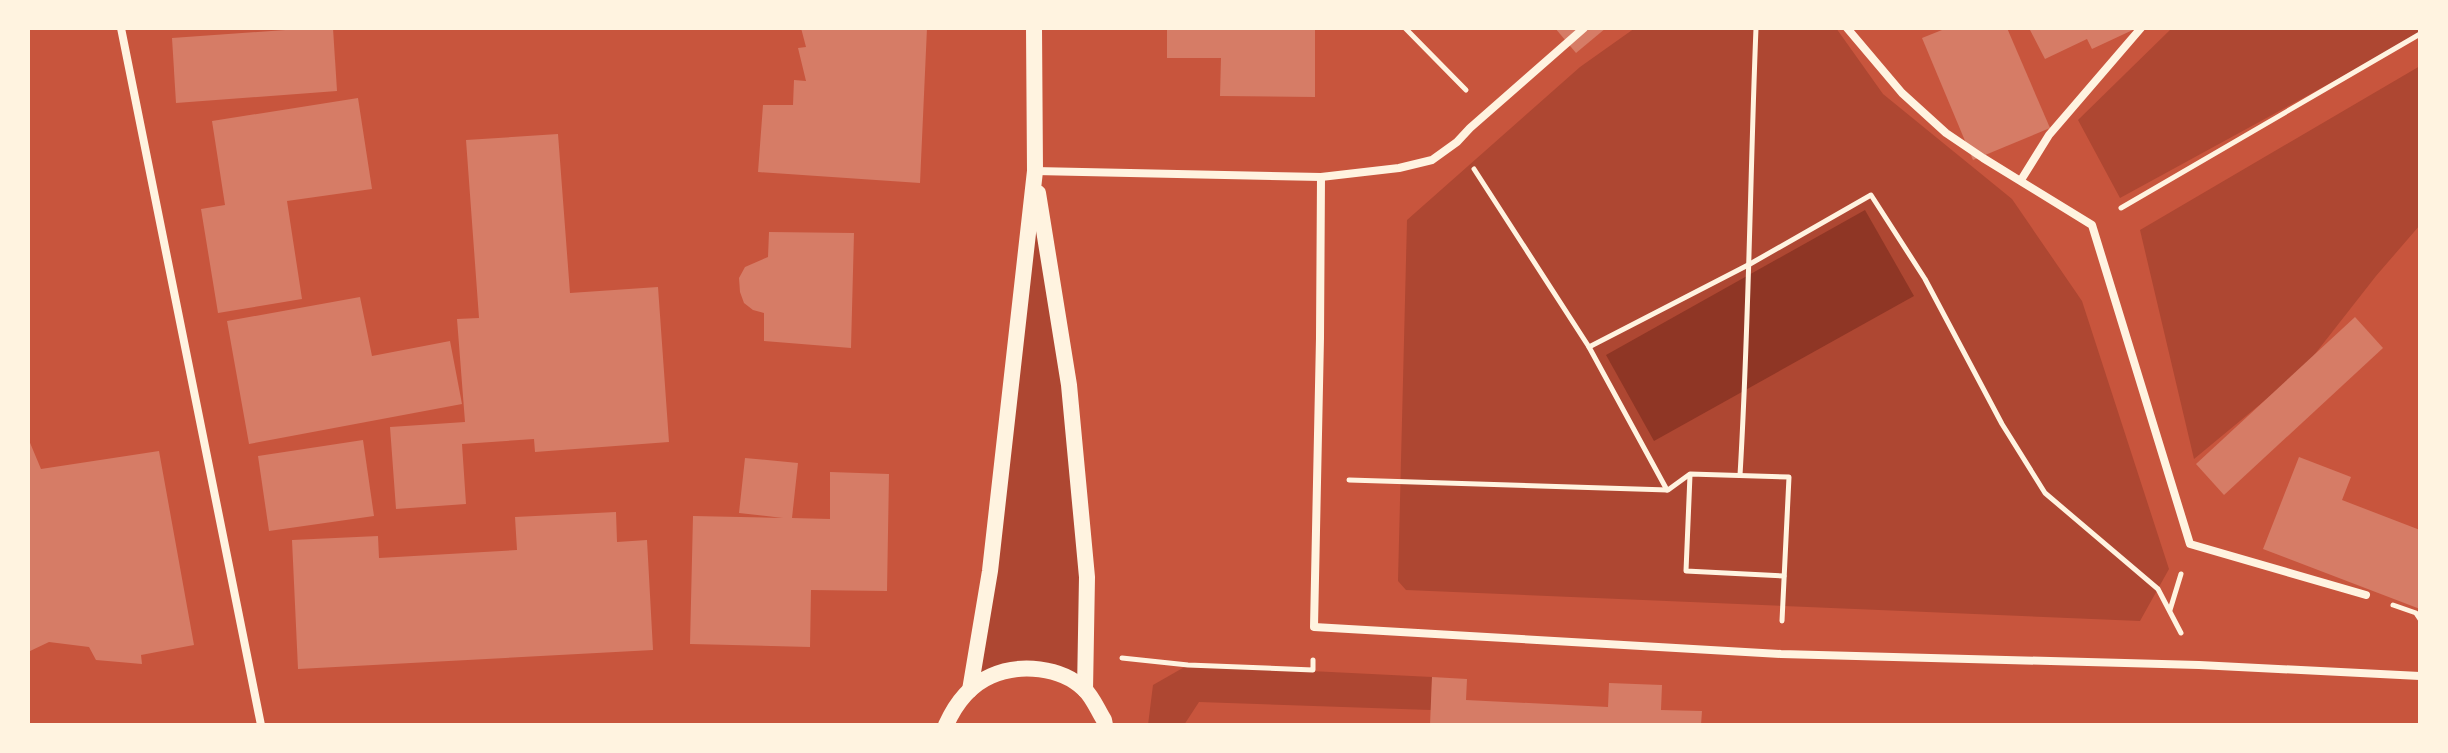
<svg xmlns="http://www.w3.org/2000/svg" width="2448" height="753" viewBox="0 0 2448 753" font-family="'Source Sans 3',sans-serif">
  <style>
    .green { fill: #ae4732 }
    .water { fill: #8f3625 }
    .building { fill: #d67c66 }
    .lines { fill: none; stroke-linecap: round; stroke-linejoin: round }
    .path { stroke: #fff3e0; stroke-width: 5 }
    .minor { stroke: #fff3e0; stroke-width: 8 }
    .secondary { stroke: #fff3e0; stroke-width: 16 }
  </style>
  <rect width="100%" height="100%" fill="#c8553d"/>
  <g class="green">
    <path d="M 1635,28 L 1836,28 L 1883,94 L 2012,199 L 2082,301 L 2169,569 L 2140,621 L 1406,590 L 1398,581 L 1407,220 L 1580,67 Z"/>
    <path d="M 2172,28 L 2420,28 L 2420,34 L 2120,198 L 2078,120 Z"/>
    <path d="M 2420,66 L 2420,225 L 2376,276 L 2304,368 L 2194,459 L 2140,230 Z"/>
    <path d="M 1035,171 L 1069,385 L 1085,690 L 1040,669 L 970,690 Z"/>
    <path d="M 1188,665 L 1432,677 L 1431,710 L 1199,702 L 1184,725 L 1148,725 L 1153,685 Z"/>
  </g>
  <path class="water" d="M 1865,210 L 1914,296 L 1654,441 L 1606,355 Z"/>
  <g class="building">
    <path d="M 313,28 L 333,28 L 337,91 L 176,103 L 172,38 Z"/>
    <path d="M 801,28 L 927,28 L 920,183 L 758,172 L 763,105 L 793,105 L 794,80 L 806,81 L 798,48 L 806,47 Z"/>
    <path d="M 1167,28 L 1315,28 L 1315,97 L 1220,96 L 1221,58 L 1167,58 Z"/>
    <path d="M 1555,28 L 1606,28 L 1576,53 Z"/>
    <path d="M 1947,28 L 2007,28 L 2050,128 L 1973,160 L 1922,38 Z"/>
    <path d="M 2029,28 L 2137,28 L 2092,49 L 2087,39 L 2045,59 Z"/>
    <path d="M 358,98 L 372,189 L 287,201 L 302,299 L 218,313 L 201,209 L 225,205 L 212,121 Z"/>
    <path d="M 558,134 L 570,293 L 658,287 L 669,442 L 535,452 L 534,439 L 462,444 L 466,504 L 396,509 L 390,427 L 465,422 L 457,319 L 479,318 L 466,140 Z"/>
    <path d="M 769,232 L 854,233 L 851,348 L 764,341 L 764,313 L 753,310 L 744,303 L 740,292 L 739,278 L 745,267 L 768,257 Z"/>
    <path d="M 360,297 L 372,356 L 450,341 L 462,404 L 249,444 L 227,321 Z"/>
    <path d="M 2355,317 L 2383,348 L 2224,495 L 2196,464 Z"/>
    <path d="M 28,438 L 41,469 L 159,451 L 194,645 L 141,655 L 142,664 L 96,660 L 89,647 L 49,642 L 28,652 Z"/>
    <path d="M 363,440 L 374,516 L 269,531 L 258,456 Z"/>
    <path d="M 2299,457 L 2351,477 L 2342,500 L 2420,530 L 2420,609 L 2263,549 Z"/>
    <path d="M 745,458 L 798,463 L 792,518 L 830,519 L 830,472 L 889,474 L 887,591 L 811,590 L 810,647 L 690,644 L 693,516 L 783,518 L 739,513 Z"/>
    <path d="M 616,512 L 617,542 L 647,540 L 653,650 L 298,669 L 292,540 L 378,536 L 379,558 L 517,550 L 515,517 Z"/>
    <path d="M 1432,677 L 1467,679 L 1466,700 L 1608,707 L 1609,683 L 1662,685 L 1661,710 L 1702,711 L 1701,725 L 1430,725 Z"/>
  </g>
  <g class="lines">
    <g class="path">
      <path d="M 1405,28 L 1466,90"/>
      <path d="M 1474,169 L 1589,347 L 1667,490"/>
      <path d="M 2121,208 L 2420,34"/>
      <path d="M 1589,347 L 1750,264 L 1871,195 L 1925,279 L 2002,424 L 2045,493 L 2158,589 L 2181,633"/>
      <path d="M 1690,475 L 1686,571 L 1784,576"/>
      <path d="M 1740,475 C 1749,326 1750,177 1756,28"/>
      <path d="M 1349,480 L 1668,490 L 1690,474 L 1789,477 L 1782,621"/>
      <path d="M 2393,605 L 2416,613 L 2420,619"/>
      <path d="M 2170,610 L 2181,574"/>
      <path d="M 1122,658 L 1188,665 L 1313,670 L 1313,660"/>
    </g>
    <g class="minor">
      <path d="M 121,28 L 261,725"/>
      <path d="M 1847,28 L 1902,93 L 1946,133 L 1983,158 L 2092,225 L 2190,544 L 2366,595"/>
      <path d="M 1035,171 L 1321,177 L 1399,168 L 1432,160 L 1457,142 L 1470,128 L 1584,28"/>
      <path d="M 1321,177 L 1320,338 L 1314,627 L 1781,654 L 2199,665 L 2420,676"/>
      <path d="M 2021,180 L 2049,135 L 2141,28"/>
    </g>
    <g class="secondary">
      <path d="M 1038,193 L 1069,385 L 1087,577 L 1085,690"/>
      <path d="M 970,690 L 990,571 L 1035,171 L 1034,28"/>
      <path d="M 946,725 C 955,705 970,685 991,676 C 1020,663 1061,667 1084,689 C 1093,697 1098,711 1104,720 L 1105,725"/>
    </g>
  </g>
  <rect width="2448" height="753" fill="none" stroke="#fff3e0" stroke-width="60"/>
</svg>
